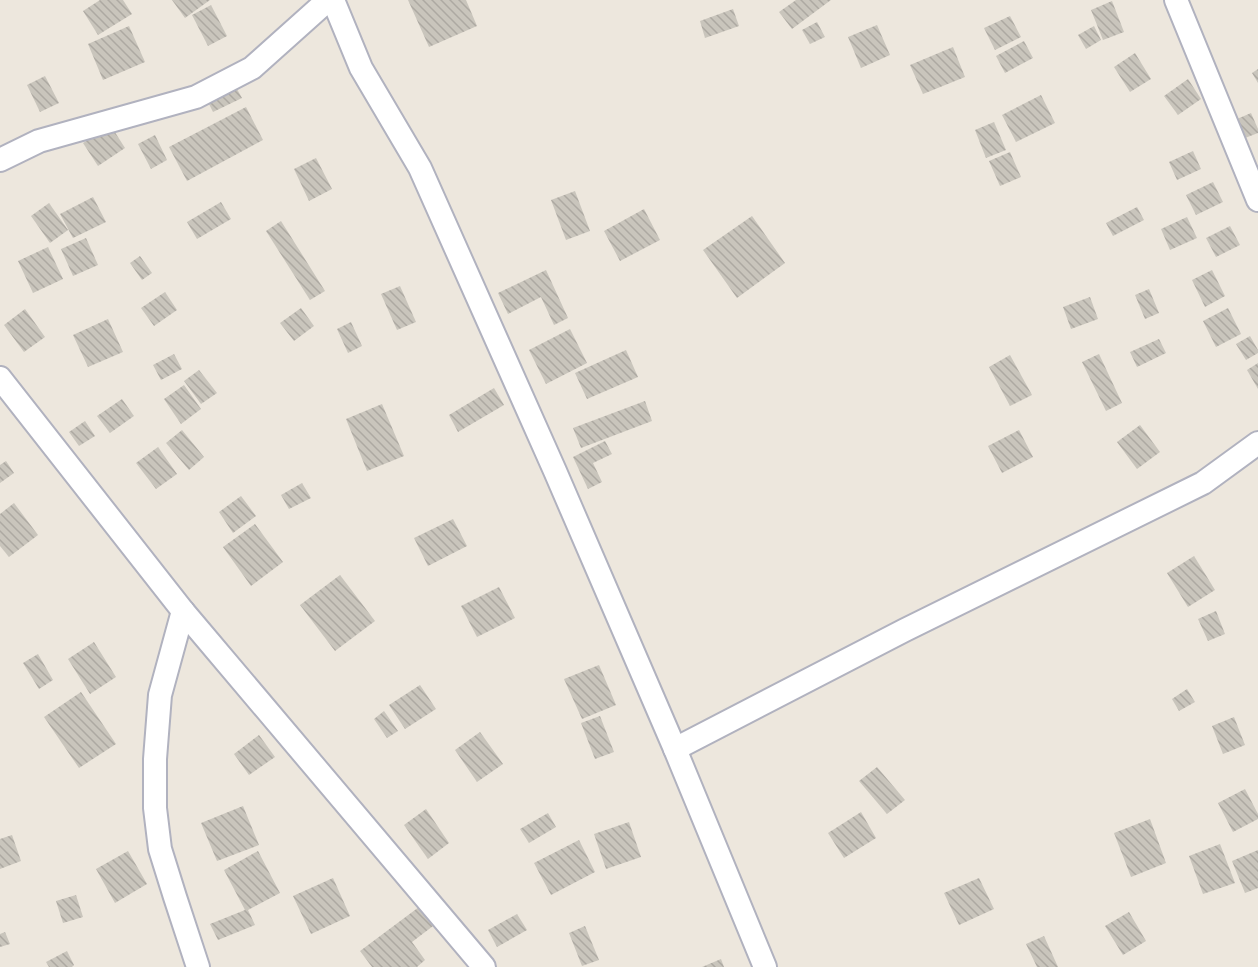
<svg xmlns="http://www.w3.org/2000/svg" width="1258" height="967" viewBox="0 0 1258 967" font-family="Commissioner,sans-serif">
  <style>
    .building { fill: url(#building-back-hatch) }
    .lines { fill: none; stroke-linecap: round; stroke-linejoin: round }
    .street-casing { stroke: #b1b2bf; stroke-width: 26 }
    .street { stroke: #fff; stroke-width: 22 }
  </style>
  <defs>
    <pattern id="building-back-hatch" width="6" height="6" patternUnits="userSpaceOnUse" patternTransform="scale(1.5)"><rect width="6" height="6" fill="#c9c5bc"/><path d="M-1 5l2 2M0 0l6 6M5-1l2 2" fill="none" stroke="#ada9a2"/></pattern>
  </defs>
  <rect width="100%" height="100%" fill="#ede7dd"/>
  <g class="building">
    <path d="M 100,0 L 123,0 L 132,14 L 98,35 L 83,11 Z"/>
    <path d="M 172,0 L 210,0 L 185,18 Z"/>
    <path d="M 408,0 L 466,0 L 477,26 L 429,47 Z"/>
    <path d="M 796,0 L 831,0 L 792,29 L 779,12 Z"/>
    <path d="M 1112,1 L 1124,32 L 1103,40 L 1091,10 Z"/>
    <path d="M 211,5 L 227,36 L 208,46 L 192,15 Z"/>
    <path d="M 733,9 L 739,26 L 705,38 L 700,21 Z"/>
    <path d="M 1010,16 L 1021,37 L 995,50 L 984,28 Z"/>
    <path d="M 817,22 L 825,37 L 810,44 L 802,30 Z"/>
    <path d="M 877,25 L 890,55 L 861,68 L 848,37 Z"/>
    <path d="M 129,26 L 145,62 L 103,80 L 88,44 Z"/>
    <path d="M 1094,26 L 1101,40 L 1086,49 L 1078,35 Z"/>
    <path d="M 1024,41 L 1033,58 L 1005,73 L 996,56 Z"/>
    <path d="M 953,47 L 965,77 L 923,94 L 910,65 Z"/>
    <path d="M 1135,53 L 1151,79 L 1130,92 L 1114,67 Z"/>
    <path d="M 1258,69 L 1258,83 L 1252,73 Z"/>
    <path d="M 45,76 L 59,103 L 40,112 L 27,85 Z"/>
    <path d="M 1188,79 L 1201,99 L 1178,115 L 1164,96 Z"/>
    <path d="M 233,82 L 242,98 L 213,112 L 205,96 Z"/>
    <path d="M 1041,95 L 1055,123 L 1016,142 L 1002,115 Z"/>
    <path d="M 246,107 L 263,140 L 187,181 L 169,147 Z"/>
    <path d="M 1251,113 L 1258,129 L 1258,133 L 1245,138 L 1237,119 Z"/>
    <path d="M 994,122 L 1006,150 L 986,158 L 975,130 Z"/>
    <path d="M 111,126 L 125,148 L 98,166 L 83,143 Z"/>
    <path d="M 155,135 L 167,160 L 151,169 L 138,144 Z"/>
    <path d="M 1193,151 L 1201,169 L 1177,180 L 1169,162 Z"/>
    <path d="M 1010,152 L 1021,177 L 1000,186 L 989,161 Z"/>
    <path d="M 316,158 L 332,189 L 309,201 L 294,169 Z"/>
    <path d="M 1213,182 L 1223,202 L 1196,215 L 1186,195 Z"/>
    <path d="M 575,191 L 590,231 L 566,240 L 551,200 Z"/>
    <path d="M 93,197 L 106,222 L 73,238 L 60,214 Z"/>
    <path d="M 221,202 L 231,219 L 197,239 L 187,222 Z"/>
    <path d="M 49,203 L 68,230 L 50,243 L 31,216 Z"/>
    <path d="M 1137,207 L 1144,220 L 1113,236 L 1106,223 Z"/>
    <path d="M 644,209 L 660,240 L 620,261 L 604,231 Z"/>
    <path d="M 752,216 L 785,263 L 737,298 L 703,250 Z"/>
    <path d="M 1187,217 L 1197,238 L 1170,250 L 1161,229 Z"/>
    <path d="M 281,221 L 325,291 L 310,300 L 266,231 Z"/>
    <path d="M 1230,226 L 1240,245 L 1216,257 L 1206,238 Z"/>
    <path d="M 86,238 L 98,265 L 73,276 L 61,249 Z"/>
    <path d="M 48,247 L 63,279 L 33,293 L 18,261 Z"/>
    <path d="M 140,256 L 152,273 L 142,280 L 130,263 Z"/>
    <path d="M 546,270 L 568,318 L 554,325 L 541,297 L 508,314 L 498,293 Z"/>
    <path d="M 1212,270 L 1225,296 L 1205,307 L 1192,280 Z"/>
    <path d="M 400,286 L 416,322 L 397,330 L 381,294 Z"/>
    <path d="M 1149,289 L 1159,313 L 1145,319 L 1135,295 Z"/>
    <path d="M 165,292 L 177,310 L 154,326 L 141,308 Z"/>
    <path d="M 1090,297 L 1098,319 L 1071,329 L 1063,307 Z"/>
    <path d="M 301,308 L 314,326 L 294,341 L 280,323 Z"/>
    <path d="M 1228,308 L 1241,334 L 1216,347 L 1203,321 Z"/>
    <path d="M 25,309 L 45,337 L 24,352 L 4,325 Z"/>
    <path d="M 108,319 L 123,352 L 88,367 L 73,335 Z"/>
    <path d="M 351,322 L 362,346 L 348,353 L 337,329 Z"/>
    <path d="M 570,329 L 587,363 L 546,384 L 529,350 Z"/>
    <path d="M 1250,336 L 1258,350 L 1258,353 L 1246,360 L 1236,344 Z"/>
    <path d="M 1159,339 L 1166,353 L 1137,367 L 1130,352 Z"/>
    <path d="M 626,350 L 638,377 L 587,399 L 575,373 Z"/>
    <path d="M 174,354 L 182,369 L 161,380 L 153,365 Z"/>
    <path d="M 1099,354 L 1122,403 L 1106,411 L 1082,362 Z"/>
    <path d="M 1010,355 L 1032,395 L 1010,406 L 989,367 Z"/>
    <path d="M 1258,363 L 1258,389 L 1247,370 Z"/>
    <path d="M 199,370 L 217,393 L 201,404 L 184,381 Z"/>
    <path d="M 184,385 L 201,409 L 181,424 L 164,399 Z"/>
    <path d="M 494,388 L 504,405 L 458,432 L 449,415 Z"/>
    <path d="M 122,399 L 134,416 L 110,433 L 97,416 Z"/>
    <path d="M 645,401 L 652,421 L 581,448 L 573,428 Z"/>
    <path d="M 382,404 L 404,456 L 367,471 L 346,419 Z"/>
    <path d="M 85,421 L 95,436 L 79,446 L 69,432 Z"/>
    <path d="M 1140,425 L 1160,452 L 1137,469 L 1117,442 Z"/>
    <path d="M 182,430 L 204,457 L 189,470 L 166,443 Z"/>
    <path d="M 1019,430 L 1033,457 L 1002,473 L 988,446 Z"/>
    <path d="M 605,441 L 612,454 L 593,463 L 602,482 L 588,489 L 573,457 Z"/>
    <path d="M 158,447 L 177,474 L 156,489 L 136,463 Z"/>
    <path d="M 6,461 L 14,473 L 0,483 L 0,465 Z"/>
    <path d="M 302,483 L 311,498 L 289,509 L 281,495 Z"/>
    <path d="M 241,496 L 256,516 L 233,533 L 219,512 Z"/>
    <path d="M 14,503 L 38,535 L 9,557 L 0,546 L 0,514 Z"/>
    <path d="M 453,519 L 467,546 L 428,566 L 414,538 Z"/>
    <path d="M 255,524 L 283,562 L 251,586 L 223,547 Z"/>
    <path d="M 1194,556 L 1215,590 L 1188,607 L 1167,573 Z"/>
    <path d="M 340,575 L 375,621 L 335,651 L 300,605 Z"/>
    <path d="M 499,587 L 515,618 L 477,637 L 461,606 Z"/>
    <path d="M 1216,611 L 1225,634 L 1208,641 L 1198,619 Z"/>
    <path d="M 94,642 L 116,677 L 90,694 L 68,659 Z"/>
    <path d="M 38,654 L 53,680 L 39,689 L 23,663 Z"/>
    <path d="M 599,665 L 616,705 L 582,719 L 564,679 Z"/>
    <path d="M 420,685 L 436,709 L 405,729 L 389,705 Z"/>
    <path d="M 1187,689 L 1195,702 L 1179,711 L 1172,699 Z"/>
    <path d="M 81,692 L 116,744 L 79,768 L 44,717 Z"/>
    <path d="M 384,711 L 398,731 L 387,738 L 374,719 Z"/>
    <path d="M 600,716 L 614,752 L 595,759 L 581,723 Z"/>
    <path d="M 1234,717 L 1245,745 L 1223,754 L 1212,726 Z"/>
    <path d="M 480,732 L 503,764 L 477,782 L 455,750 Z"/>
    <path d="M 259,735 L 275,757 L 249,775 L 234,754 Z"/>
    <path d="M 877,767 L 905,800 L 887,814 L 859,781 Z"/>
    <path d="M 1245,789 L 1258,814 L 1258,819 L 1233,832 L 1218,803 Z"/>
    <path d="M 243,806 L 259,845 L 217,861 L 201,823 Z"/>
    <path d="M 426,809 L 449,843 L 428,859 L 404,825 Z"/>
    <path d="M 861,812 L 876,838 L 844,858 L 828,833 Z"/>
    <path d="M 548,813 L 556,827 L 529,843 L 520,829 Z"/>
    <path d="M 1150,819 L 1166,863 L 1131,877 L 1114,833 Z"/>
    <path d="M 629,822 L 641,857 L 606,869 L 594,834 Z"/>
    <path d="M 12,835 L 21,861 L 0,869 L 0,839 Z"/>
    <path d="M 579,840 L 595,872 L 551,895 L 534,863 Z"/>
    <path d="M 1220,844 L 1235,883 L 1203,894 L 1189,856 Z"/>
    <path d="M 1258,850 L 1258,888 L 1245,893 L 1232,861 Z"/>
    <path d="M 128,851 L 147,884 L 115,903 L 96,869 Z"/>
    <path d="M 258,851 L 280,893 L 248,910 L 255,925 L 218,940 L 210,924 L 245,910 L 224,870 Z"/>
    <path d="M 333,878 L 350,916 L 311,934 L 293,896 Z"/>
    <path d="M 979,878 L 994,909 L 959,925 L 944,893 Z"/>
    <path d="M 76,895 L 83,917 L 63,923 L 56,901 Z"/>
    <path d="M 423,904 L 437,923 L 412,942 L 425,960 L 417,967 L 372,967 L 360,951 Z"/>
    <path d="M 1129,912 L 1146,941 L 1123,955 L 1105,926 Z"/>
    <path d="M 517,914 L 527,930 L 497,947 L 488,930 Z"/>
    <path d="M 585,926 L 599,960 L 582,966 L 569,933 Z"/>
    <path d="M 5,932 L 10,944 L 0,947 L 0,934 Z"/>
    <path d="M 1044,936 L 1058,967 L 1037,967 L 1026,944 Z"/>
    <path d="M 67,951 L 74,965 L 72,967 L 49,967 L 46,962 Z"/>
    <path d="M 721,959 L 724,967 L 702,967 Z"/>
  </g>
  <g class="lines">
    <defs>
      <g id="street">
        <path d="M 333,0 L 361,68 L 420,168 L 555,471 L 675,749 L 765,967"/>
        <path d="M 1176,0 L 1258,200"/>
        <path d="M 0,160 L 39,141 L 196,97 L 252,68 L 328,0"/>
        <path d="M 0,378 L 183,611 L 484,967"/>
        <path d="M 183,611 L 160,695 L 155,759 L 155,808 L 160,849 L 175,897 L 198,967"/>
        <path d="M 675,749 L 905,630 L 1203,483 L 1258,443"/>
      </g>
    </defs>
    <use href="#street" class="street-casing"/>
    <use href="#street" class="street"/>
  </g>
</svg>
